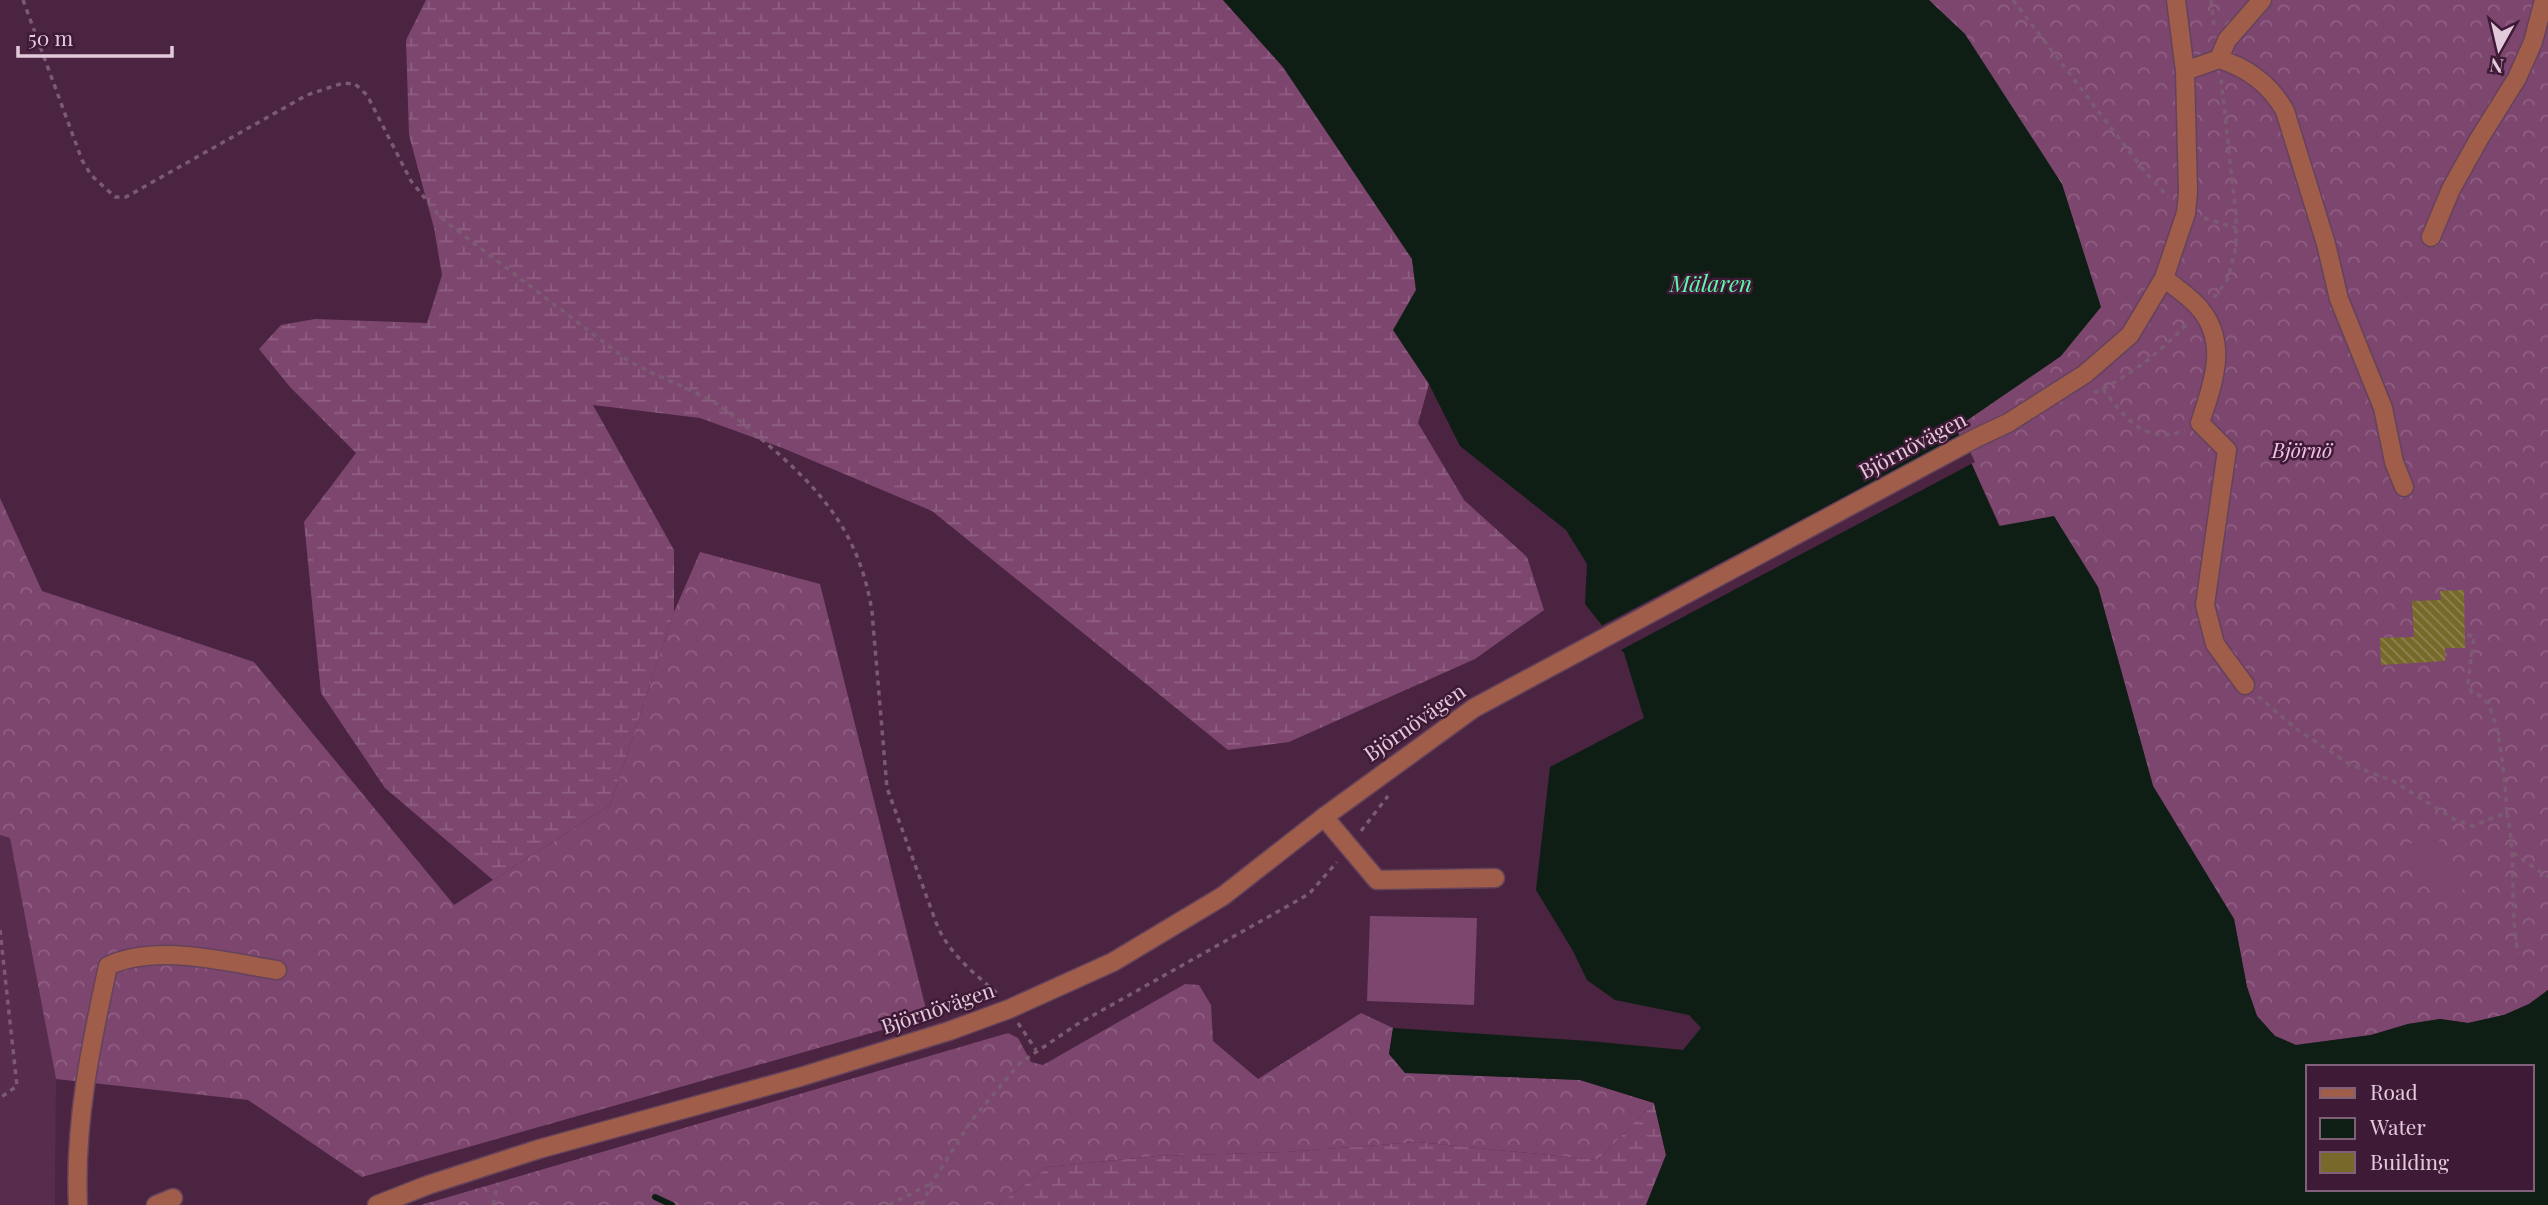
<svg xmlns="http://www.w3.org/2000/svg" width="2548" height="1205" viewBox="0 0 2548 1205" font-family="'Playfair Display',serif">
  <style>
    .built { fill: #582c4d }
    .forest { fill: url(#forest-crowns) }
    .wetland { fill: url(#wetland-marsh) }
    .pitch { fill: #7d466f }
    .water { fill: #0e1e14; fill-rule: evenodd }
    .pier { fill: #4a2440 }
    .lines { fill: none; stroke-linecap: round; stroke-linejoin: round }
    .stream { stroke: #0e1e14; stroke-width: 6 }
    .building { fill: url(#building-back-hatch) }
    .minor-casing { stroke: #65425c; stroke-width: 21 }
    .path { stroke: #7b5a72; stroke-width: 3.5; stroke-dasharray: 5 5; stroke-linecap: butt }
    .minor { stroke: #9f5d4a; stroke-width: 18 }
    .labels { text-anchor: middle; stroke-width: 5; stroke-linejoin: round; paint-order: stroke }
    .street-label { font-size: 21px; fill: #e2cada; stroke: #3e1a36 }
    .park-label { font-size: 21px; font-style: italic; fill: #f2c2e4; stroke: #3e1a36 }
    .water-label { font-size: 23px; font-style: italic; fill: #5ef9a9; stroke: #3e1a36 }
  </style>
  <defs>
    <pattern id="forest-crowns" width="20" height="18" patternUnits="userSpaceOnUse" patternTransform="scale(1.75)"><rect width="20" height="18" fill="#7d466f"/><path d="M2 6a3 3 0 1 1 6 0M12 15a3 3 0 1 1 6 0" fill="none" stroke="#8f5f83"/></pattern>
    <pattern id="wetland-marsh" width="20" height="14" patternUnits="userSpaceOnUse" patternTransform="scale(1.75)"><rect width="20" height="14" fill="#7d466f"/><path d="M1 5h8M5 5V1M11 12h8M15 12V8" fill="none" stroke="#8f5f83"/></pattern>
    <pattern id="building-back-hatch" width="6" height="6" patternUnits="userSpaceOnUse" patternTransform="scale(1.75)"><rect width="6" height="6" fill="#776929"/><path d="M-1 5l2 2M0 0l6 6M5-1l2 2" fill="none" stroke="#908452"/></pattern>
  </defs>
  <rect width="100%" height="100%" fill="#4a2440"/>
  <path class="built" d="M 0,835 L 10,838 L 56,1079 L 55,1205 L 0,1205 Z"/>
  <g class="forest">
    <path d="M 1929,0 L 2548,0 L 2548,990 L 2529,1004 L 2504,1015 L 2468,1023 L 2440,1019 L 2408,1024 L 2371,1035 L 2296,1045 L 2275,1036 L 2257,1016 L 2247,987 L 2234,919 L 2153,786 L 2098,587 L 2000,526 L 1955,428 L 2061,356 Z"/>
    <path d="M 0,498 L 42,591 L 254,662 L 454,905 L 610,805 L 674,612 L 700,552 L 820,584 L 928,1017 L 362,1177 L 248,1100 L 56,1079 L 10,838 L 0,835 Z"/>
    <path d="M 1185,984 L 1199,985 L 1211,1005 L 1213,1041 L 1258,1079 L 1361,1013 L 1393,1028 L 1389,1054 L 1405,1072 L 1580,1080 L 1654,1103 L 1598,1160 L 1418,1142 L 1285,1152 L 1156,1156 L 1048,1167 L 998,1205 L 421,1205 L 1008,1033 L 1018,1038 L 1031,1062 L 1043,1065 Z"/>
  </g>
  <g class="wetland">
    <path d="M 426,0 L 1223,0 L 1283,67 L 1412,259 L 1416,290 L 1394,330 L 1429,384 L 1418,423 L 1464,500 L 1527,557 L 1544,610 L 1475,659 L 1289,742 L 1228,750 L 932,511 L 785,449 L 700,418 L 593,405 L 674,550 L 674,612 L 610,805 L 493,880 L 385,788 L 321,693 L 304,522 L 356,453 L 290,387 L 259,349 L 281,325 L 315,319 L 427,323 L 442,275 L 434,228 L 409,135 L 406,40 Z"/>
    <path d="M 1654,1103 L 1666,1155 L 1646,1205 L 998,1205 L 1048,1167 L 1156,1156 L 1285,1152 L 1418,1142 L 1598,1160 Z"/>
  </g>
  <g class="pitch">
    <path d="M 2434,831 L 2465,888 L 2436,903 L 2406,846 Z"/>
    <path d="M 1370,916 L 1477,918 L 1474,1005 L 1367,1001 Z"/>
  </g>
  <path class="water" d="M 1223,0 L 1929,0 L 1965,34 L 2062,184 L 2101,307 L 2061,356 L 1956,428 L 1999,526 L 2054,516 L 2098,587 L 2153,786 L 2234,919 L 2247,987 L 2257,1016 L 2275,1036 L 2296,1045 L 2371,1035 L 2408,1024 L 2440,1019 L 2468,1023 L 2504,1015 L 2529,1004 L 2548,990 L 2548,1205 L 1646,1205 L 1666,1155 L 1654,1103 L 1580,1080 L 1405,1073 L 1389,1054 L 1393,1028 L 1589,1041 L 1683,1050 L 1701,1028 L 1689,1015 L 1615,1000 L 1587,980 L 1573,951 L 1536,890 L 1550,767 L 1644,718 L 1624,653 L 1585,604 L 1587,564 L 1566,530 L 1460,446 L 1429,384 L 1393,330 L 1416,290 L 1412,259 L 1283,67 ZM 2308,1067 L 2532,1067 L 2532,1189 L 2308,1189 Z"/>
  <path class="pier" d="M 1962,435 L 1975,462 L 1619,651 L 1599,627 Z"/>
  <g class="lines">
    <path class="stream" d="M 655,1197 L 672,1205"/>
  </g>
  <path class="building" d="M 2464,590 L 2465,648 L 2445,648 L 2445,661 L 2381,665 L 2380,638 L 2414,637 L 2412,601 L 2441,600 L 2440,591 Z"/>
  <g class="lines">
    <defs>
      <g id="minor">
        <path d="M 2219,59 C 2248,68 2270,84 2285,111 L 2326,244 L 2339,299 L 2383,408 L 2394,462 L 2404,487"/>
        <path d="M 2185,71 L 2219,59 L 2227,40 L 2262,0"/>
        <path d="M 2431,237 L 2451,189 L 2479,139 L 2517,78 L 2533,42 L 2544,0"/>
        <path d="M 2164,278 C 2176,288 2192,298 2201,310 C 2229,345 2212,386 2200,423 L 2227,450 L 2205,605 L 2215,644 L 2245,685"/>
        <path d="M 1324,817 L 1377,880 L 1495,878"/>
        <path d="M 78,1205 C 74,1125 91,1044 108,966 C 156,943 226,962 277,970"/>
        <path d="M 156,1205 L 173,1198"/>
        <path d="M 377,1205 L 428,1185 L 539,1149 L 800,1077 L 949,1031 L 1009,1009 L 1113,962 L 1223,896 L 1324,817 L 1474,708 L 1976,438 L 2008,423 L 2085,374 L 2130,335 L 2164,278 L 2186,213 L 2188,192 L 2185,71 L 2176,0"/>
      </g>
    </defs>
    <use href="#minor" class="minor-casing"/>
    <g class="path">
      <path d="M 23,0 L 82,160 L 91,175 L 115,197 L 126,197 L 307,95 L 343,83 L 355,84 L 367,95 L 411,181 L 441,218 L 627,360 C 652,374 678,384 704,397 C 725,407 742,423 760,438 C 820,488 860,533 872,612 L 887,788 L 937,925 C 950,955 974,973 998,994"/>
      <path d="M 2013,0 L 2145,172 L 2168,197"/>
      <path d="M 2211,0 L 2214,25"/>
      <path d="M 2204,218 L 2236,228"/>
      <path d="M 2214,298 L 2228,279 L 2236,247 L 2236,216 L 2221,78"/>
      <path d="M 2103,389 C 2124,417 2146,447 2185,430"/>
      <path d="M 2094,393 C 2133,374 2159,353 2188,323"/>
      <path d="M 2258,696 L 2295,728 L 2351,765 L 2393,781 L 2454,819 L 2473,826 L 2507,812 C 2505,788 2501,713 2482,697 C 2481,696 2474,693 2472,693 L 2468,683 L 2474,636 L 2465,635"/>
      <path d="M 2507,813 C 2517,860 2509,906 2518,953"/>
      <path d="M 1361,831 L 1388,796"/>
      <path d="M 2513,853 L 2548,877"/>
      <path d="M 0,930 L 17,1086 L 0,1098"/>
      <path d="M 1018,1023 L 1036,1050"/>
      <path d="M 493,1205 L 498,1183"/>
      <path d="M 889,1205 L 930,1184"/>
      <path d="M 922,1205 L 932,1183 L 971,1121 L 1020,1063 L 1076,1025 L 1309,894 L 1337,862"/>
    </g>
    <use href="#minor" class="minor"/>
  </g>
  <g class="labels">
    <g class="street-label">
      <text transform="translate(1913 446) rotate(-28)" y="7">Björnövägen</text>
      <text transform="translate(1415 723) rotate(-35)" y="7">Björnövägen</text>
      <text transform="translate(938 1009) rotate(-19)" y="7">Björnövägen</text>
    </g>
    <g class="park-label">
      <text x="2302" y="458">Björnö</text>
    </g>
    <g class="water-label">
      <text x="1711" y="292">Mälaren</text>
    </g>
  </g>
  <rect x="2306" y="1065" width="228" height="126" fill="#3e1a36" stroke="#806078" stroke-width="2"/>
  <rect x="2320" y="1088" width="35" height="10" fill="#9f5d4a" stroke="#806078" stroke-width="2"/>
  <text x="2370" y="1100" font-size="21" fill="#e2cada">Road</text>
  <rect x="2320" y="1118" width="35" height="21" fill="#0e1e14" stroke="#806078" stroke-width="2"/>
  <text x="2370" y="1135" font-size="21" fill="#e2cada">Water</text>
  <rect x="2320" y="1152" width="35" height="21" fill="#776929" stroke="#806078" stroke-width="2"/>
  <text x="2370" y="1170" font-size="21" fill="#e2cada">Building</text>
  <g transform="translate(2499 49) rotate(188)" stroke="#3e1a36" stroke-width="5" paint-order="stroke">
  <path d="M0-5L12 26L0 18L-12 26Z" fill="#e2cada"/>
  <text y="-10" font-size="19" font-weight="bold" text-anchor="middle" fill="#e2cada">N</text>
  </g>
  <path d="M18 46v10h154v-10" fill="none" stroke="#e2cada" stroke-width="3.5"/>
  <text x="28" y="46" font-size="21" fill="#e2cada" stroke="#3e1a36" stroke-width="5" paint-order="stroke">50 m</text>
</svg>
